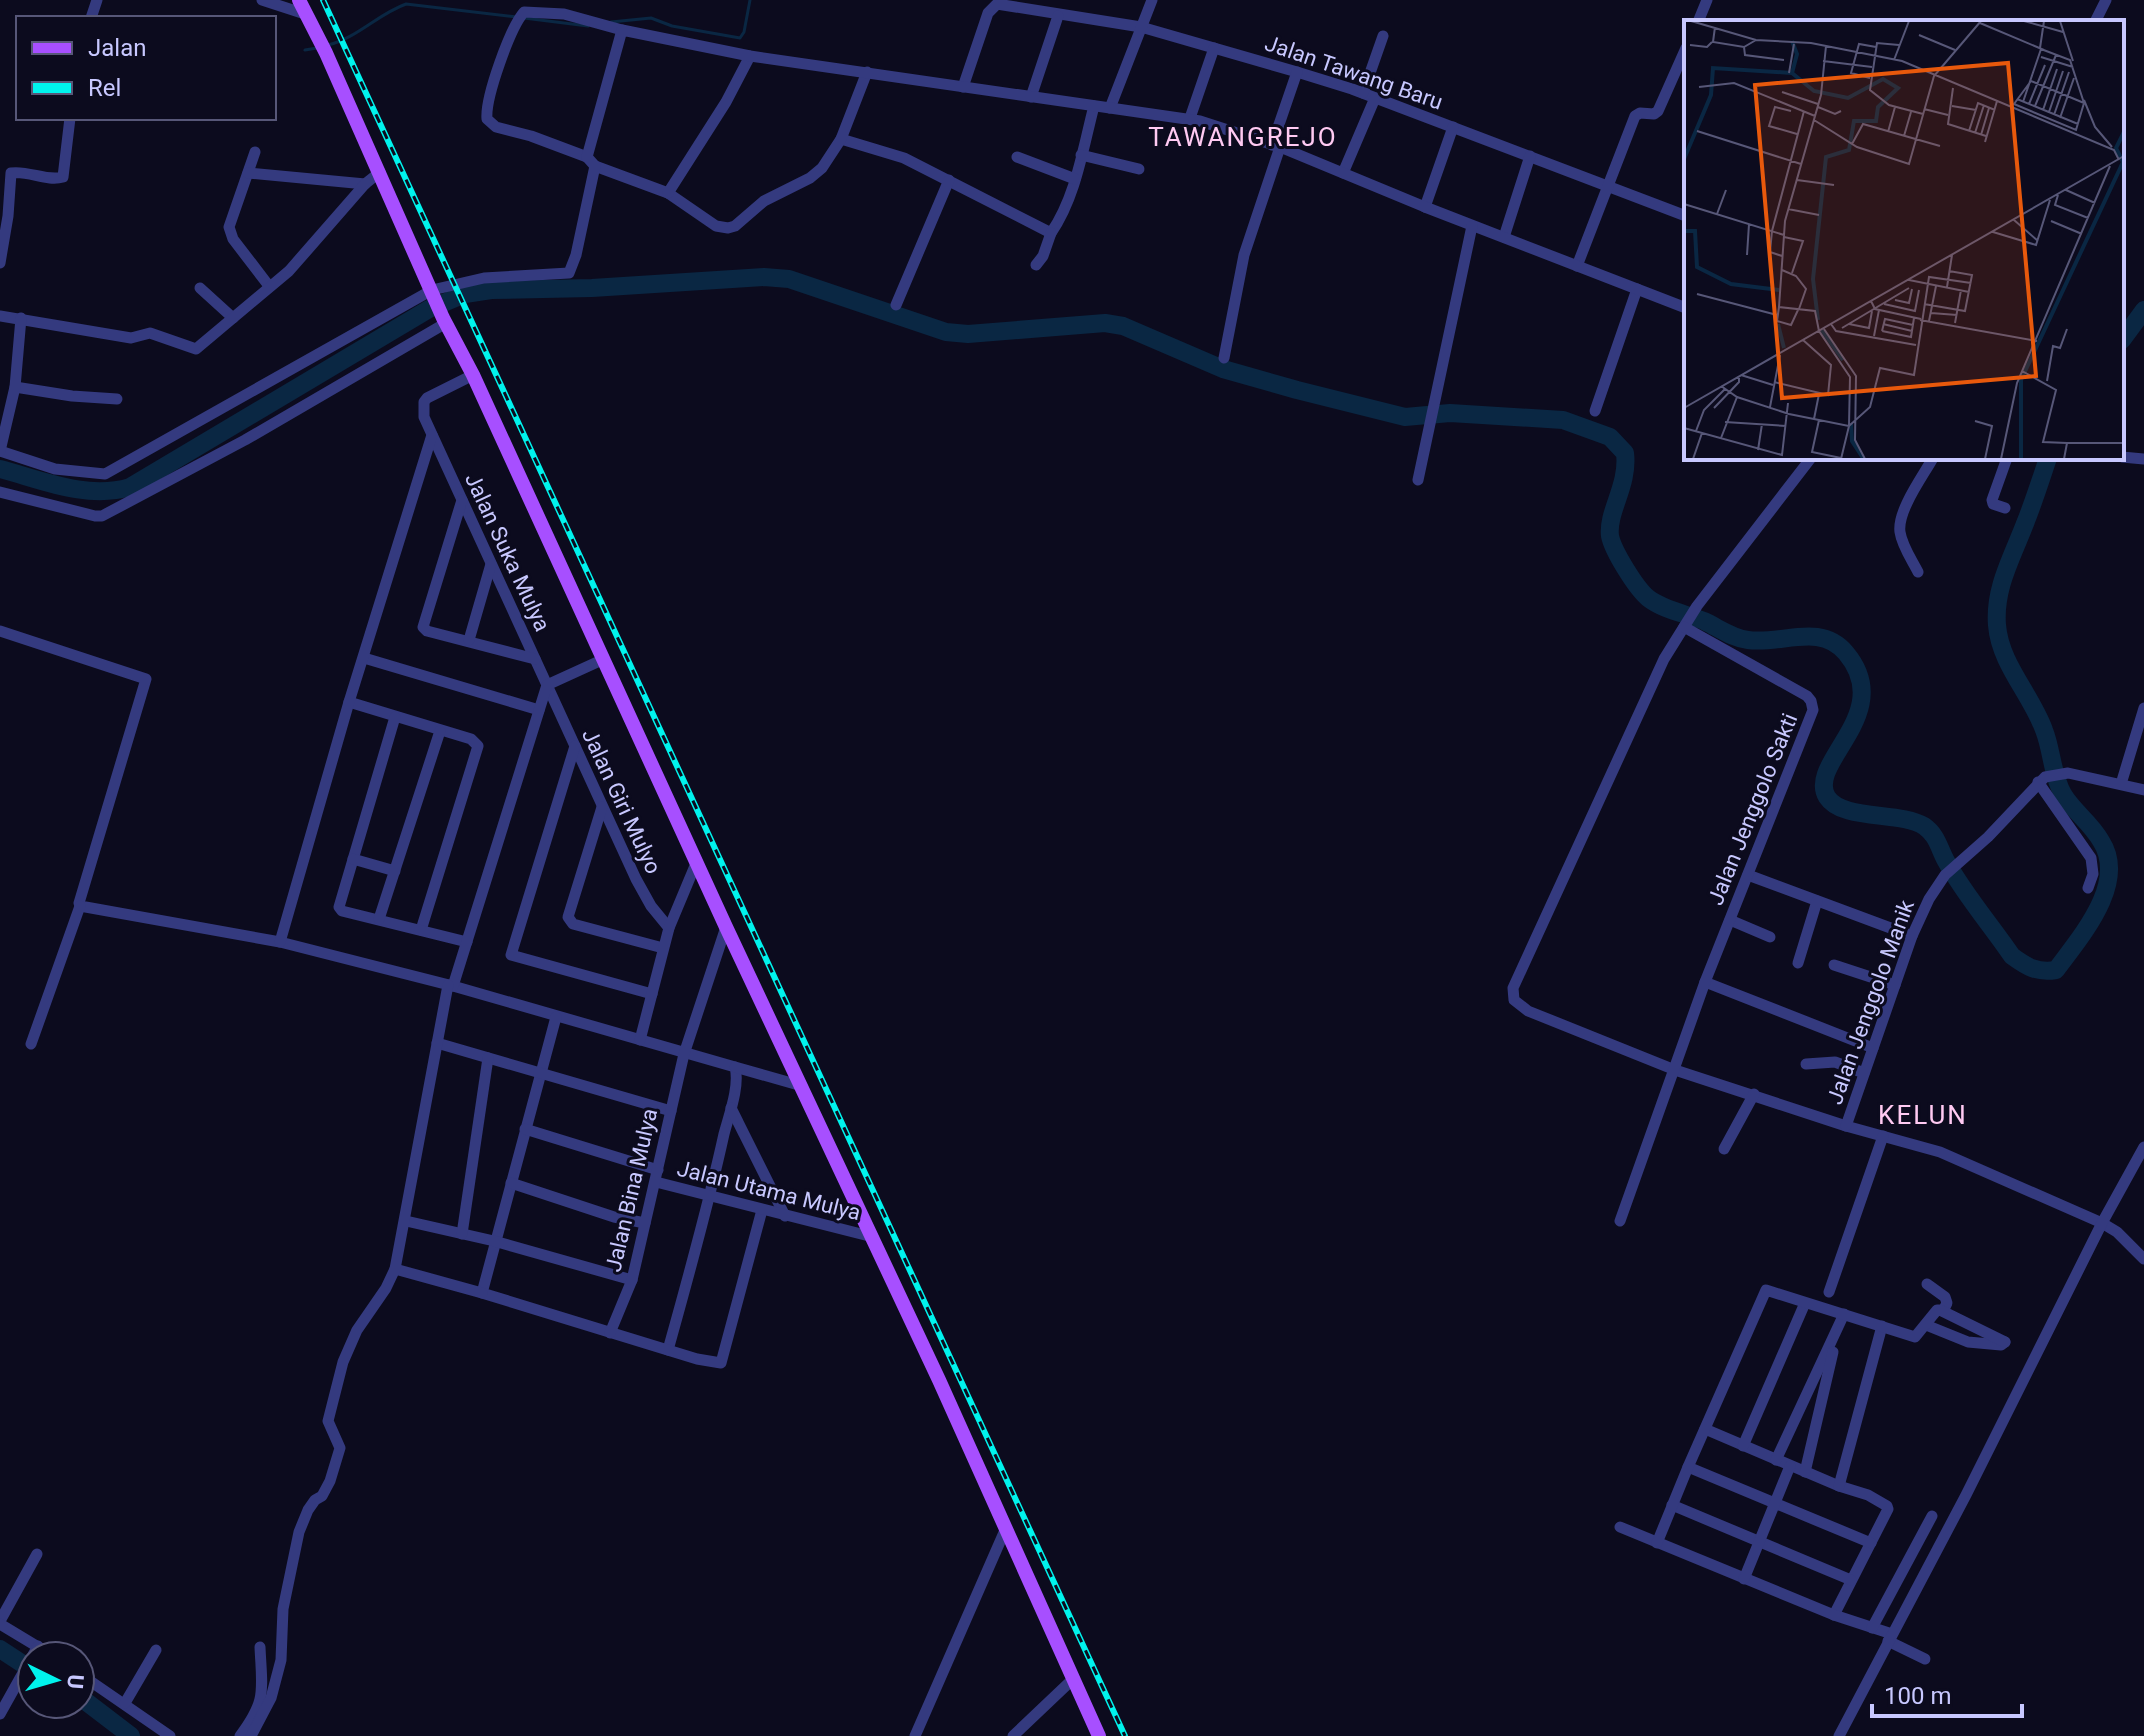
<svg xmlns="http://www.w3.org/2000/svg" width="2144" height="1736" viewBox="0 0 2144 1736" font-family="Roboto,sans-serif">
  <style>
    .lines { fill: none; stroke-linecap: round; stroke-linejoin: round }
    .stream { stroke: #0a2743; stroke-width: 3 }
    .river { stroke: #0a2743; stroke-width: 18 }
    .minor { stroke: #343a7f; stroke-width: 11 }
    .major { stroke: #a74fff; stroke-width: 14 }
    .rail-casing { stroke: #00f3ed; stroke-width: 6 }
    .rail { stroke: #0c0b1e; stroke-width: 3; stroke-dasharray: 9; stroke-linecap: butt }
    .labels { text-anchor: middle; stroke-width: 6; stroke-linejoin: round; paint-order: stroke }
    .street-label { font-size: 22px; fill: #c8c8ff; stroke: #0c0b1e }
    .quarter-label { font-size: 26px; letter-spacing: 2px; fill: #ffcaf2; stroke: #0c0b1e }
    .inset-river { fill: none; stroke: #0a2743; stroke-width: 4 }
    .inset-road { fill: none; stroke: #575778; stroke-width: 2 }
    .view { fill: #e8590c; fill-opacity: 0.15; stroke: #e8590c; stroke-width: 4 }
    .inset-edge { fill: none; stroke: #c8c8ff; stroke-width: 4 }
  </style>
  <rect width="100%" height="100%" fill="#0c0b1e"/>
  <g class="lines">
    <g class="stream">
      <path d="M 524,18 L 588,26"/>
      <path d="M 611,22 L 651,18 L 672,26 L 740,38 L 744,32 L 750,0"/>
      <path d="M 328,45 C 357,38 378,14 406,4 L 517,17"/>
      <path d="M 305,50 L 317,48"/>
    </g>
    <g class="river">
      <path d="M 2122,340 L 2144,310"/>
      <path d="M 0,469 C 42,480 87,500 130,487 L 429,309 L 465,294 L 491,290 L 592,288 L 764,277 L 789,279 L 946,332 L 968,334 L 1105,323 L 1123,326 L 1223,369 L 1297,390 L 1405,417 L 1450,413 L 1563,420 L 1610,437 L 1625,453 C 1629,486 1607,511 1610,536 C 1613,551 1636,588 1648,598 C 1663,610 1687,614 1704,621 C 1719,628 1732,638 1748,640 C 1782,645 1820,622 1846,653 C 1897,714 1806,762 1827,797 C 1842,821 1900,811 1924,826 C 1937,835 1939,848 1946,861 C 1964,894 1991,925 2012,956 C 2027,967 2037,973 2056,970 C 2081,936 2128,883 2101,841 C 2091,823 2073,811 2063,794 C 2052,775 2052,750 2044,730 C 2031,694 2000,664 1997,625 C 1994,587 2013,556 2026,521 C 2034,501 2041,479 2048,458"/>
      <path d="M 0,1649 L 32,1670"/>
      <path d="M 80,1697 L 131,1736"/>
    </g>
    <g class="minor">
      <path d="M 262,0 L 305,14"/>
      <path d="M 91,18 L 97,0"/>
      <path d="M 1698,22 L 1707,0"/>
      <path d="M 2095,22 L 2106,0"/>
      <path d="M 963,87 L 988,13 L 997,4 L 1141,27 L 1297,72 L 1352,89 L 1686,216"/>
      <path d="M 1363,93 L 1383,36"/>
      <path d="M 1031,97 L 1058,16"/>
      <path d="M 1110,108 L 1152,0"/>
      <path d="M 1190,118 L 1214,48"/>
      <path d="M 841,139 L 904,158 L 1051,233 C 1076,197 1083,148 1094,106"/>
      <path d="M 1272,145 L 1297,72"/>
      <path d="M 255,152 L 229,227 L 233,239 L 269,286"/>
      <path d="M 1081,155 L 1139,169"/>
      <path d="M 587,157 L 531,136 L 496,127 L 487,119 C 485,98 510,28 524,12 L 564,14 L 622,30"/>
      <path d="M 1017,157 L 1075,179"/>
      <path d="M 595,166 L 668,193 L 716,226 L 728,228 L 735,226 L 764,201 L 810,178 L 822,168 L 841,139 L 867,72"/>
      <path d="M 248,173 L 365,184"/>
      <path d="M 1343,173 L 1375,98"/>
      <path d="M 668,193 L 726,102 L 750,56"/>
      <path d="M 1425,207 L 1453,127"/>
      <path d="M 1504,237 L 1530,156"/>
      <path d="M 0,263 L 8,216 L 11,173 C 28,170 47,182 63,177 L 70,118"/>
      <path d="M 1036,265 L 1043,256 L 1051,233"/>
      <path d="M 1577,266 L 1635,116 L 1640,113 L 1654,114 L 1658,111 L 1686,48"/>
      <path d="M 200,288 L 233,318"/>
      <path d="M 896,305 L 949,180"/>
      <path d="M 0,316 L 131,338 L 150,333 L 196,349 L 289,271 L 365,184 L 380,172"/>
      <path d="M 1224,358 L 1244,255 L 1280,147"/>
      <path d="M 473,375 L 427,398 L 424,402 L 424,417 L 636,879 L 651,906 L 669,928"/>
      <path d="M 15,387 L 72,396 L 117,399"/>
      <path d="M 1595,411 L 1637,289"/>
      <path d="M 0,451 L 55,469 L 105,474 L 432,290 L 484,278 L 569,273 L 576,255 L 595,166 L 587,157 L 622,30 L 750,56 L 1200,121 L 1280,147 L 1425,207 L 1686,308"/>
      <path d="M 0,451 L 15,387 L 21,318"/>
      <path d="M 2122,457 L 2144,459"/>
      <path d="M 1811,458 L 1697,606 L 1664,659 L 1513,988 L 1514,1000 L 1528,1011 L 1675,1070 L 1846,1126 L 1940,1152 L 2102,1223 L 2117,1232 L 2144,1259"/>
      <path d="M 1418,480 L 1472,226"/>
      <path d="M 0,492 L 95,516 L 102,516 L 245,440 L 446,323"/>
      <path d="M 462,500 L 423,627 L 427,631 L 535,659"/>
      <path d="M 2005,508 L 1993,504 L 1992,500 L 2007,458"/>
      <path d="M 1918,572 C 1912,560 1902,546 1900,532 C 1897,511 1923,476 1933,458"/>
      <path d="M 0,631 L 146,679 L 79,903 L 80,906 L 280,942 L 453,986 L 735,1067 C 740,1086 729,1115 724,1134 C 708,1207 688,1278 668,1350"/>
      <path d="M 469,640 L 491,564"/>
      <path d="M 364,658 L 539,710"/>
      <path d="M 349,702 L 471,739 L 478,746 L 421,930"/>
      <path d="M 395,717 L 339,907 L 342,911 L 467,942"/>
      <path d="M 575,746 L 511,955 L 652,994"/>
      <path d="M 2038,782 L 2091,858 L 2093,874 L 2088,888"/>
      <path d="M 2121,784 L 2144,708"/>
      <path d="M 602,807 L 568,917 L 573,924 L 663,948"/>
      <path d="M 353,859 L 395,871"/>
      <path d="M 1748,875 L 1912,936"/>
      <path d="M 379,919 L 440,731"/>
      <path d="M 1730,920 L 1770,937"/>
      <path d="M 280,942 L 349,702 L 432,435"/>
      <path d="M 1798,963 L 1817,901"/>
      <path d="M 1834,965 L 1895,985"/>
      <path d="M 1705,982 L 1873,1048"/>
      <path d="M 453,986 L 547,685 L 604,659"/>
      <path d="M 556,1017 L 482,1293 L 697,1359 L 721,1363 L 762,1210"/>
      <path d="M 640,1040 L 669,928 L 697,861"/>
      <path d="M 437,1043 L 671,1111"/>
      <path d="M 31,1044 L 80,906"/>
      <path d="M 1806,1064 L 1835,1062 L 1864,1073"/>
      <path d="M 735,1067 L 802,1086"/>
      <path d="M 731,1108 L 785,1216"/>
      <path d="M 1846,1126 L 1912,936 L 1929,899 L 1945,875 L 1988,837 L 2045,777 L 2068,773 L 2144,790"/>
      <path d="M 525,1129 L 658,1170"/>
      <path d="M 1724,1149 L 1754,1094"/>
      <path d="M 656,1182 L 873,1237"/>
      <path d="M 511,1183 L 614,1217 L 645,1223"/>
      <path d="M 406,1221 L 494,1241 L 632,1280"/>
      <path d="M 1620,1221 L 1705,982 L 1813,710 L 1811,701 L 1807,696 L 1684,627"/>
      <path d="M 462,1234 L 488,1058"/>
      <path d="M 395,1269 L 482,1293"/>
      <path d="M 1927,1284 L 1945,1297 L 1947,1303 L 1943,1311"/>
      <path d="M 1829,1292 L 1883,1136"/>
      <path d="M 1926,1325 L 1968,1342 L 2001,1345 L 2005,1342"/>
      <path d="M 610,1333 L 632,1280 L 684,1054 L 726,927"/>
      <path d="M 1705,1429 L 1839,1486 L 1868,1495 L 1887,1506 L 1888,1509 L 1834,1615"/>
      <path d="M 1743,1446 L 1805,1303"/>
      <path d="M 1776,1460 L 1844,1314"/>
      <path d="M 1688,1467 L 1871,1543"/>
      <path d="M 1805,1472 L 1833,1352"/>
      <path d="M 1839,1486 L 1882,1326"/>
      <path d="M 1672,1505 L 1851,1580"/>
      <path d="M 1620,1527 L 1834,1615 L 1892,1634"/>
      <path d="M 1657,1543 L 1688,1467 L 1766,1290 L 1915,1337 L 1937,1310 L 1940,1310 L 2005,1342"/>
      <path d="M 1744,1579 L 1790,1466"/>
      <path d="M 0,1621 L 37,1554"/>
      <path d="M 0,1624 L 53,1656"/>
      <path d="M 1872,1628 L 1932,1516"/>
      <path d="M 1888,1641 L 1925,1659"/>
      <path d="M 80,1674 L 170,1736"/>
      <path d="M 125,1703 L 156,1650"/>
      <path d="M 0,1714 L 38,1646"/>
      <path d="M 240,1736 C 267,1700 262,1691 260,1647"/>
      <path d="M 251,1736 L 271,1698 L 281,1660 L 283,1609 L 299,1532 L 308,1510 L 315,1500 L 322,1496 L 330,1481 L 340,1448 L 328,1421 L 343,1362 L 357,1330 L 386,1288 L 395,1269 L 448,985"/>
      <path d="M 915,1736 L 1006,1528"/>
      <path d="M 1013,1736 L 1073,1679"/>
      <path d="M 1839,1736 L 1966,1495 L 2102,1223 L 2144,1147"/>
    </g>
    <path class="major" d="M 299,0 L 326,53 L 443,318 L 473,375 L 726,927 L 939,1380 L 1099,1736"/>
    <defs>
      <path id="rail" d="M 323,0 L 1125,1736"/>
    </defs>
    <use href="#rail" class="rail-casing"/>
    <use href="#rail" class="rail"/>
  </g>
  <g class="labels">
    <g class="street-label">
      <text transform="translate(1354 72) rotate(19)" y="8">Jalan Tawang Baru</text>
      <text transform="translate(508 552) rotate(65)" y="8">Jalan Suka Mulya</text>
      <text transform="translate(622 801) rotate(65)" y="8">Jalan Giri Mulyo</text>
      <text transform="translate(1752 809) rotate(-68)" y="8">Jalan Jenggolo Sakti</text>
      <text transform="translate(1870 1002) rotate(-70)" y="8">Jalan Jenggolo Manik</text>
      <text transform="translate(631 1190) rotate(-77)" y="8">Jalan Bina Mulya</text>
      <text transform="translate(769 1190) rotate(14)" y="8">Jalan Utama Mulya</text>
    </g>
    <g class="quarter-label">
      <text x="1243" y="146">TAWANGREJO</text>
      <text x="1923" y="1124">KELUN</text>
    </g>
  </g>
  <g transform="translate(1684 20)">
    <rect width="440" height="440" fill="#0c0b1e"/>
    <path class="inset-river" d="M 108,21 L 113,34 L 108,53 L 130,71 L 164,78 L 199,59 L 214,68 L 194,87 L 192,101 L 170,101 L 165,130 L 142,137 L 129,259 L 134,300M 0,139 L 27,75 L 29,48 L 108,53M 0,211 L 11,211 L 13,247 L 47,264 L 95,270M 94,304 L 100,328M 137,309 L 159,340M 167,403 L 168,421 L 179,438M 337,439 L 337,360 L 439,142 L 432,128 L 440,112"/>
    <path class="inset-road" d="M 7,1 L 72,20 L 127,23 L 218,41 L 430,130 L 435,140M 340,1 L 379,12M 376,1 L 389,41M 296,3 L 360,30M 31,7 L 29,22 L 60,27 L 72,20M 235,15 L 271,30M 6,25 L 23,27 L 28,22M 215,25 L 193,23 L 186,70 L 205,85 L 239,94M 142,26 L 137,75 L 101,201 L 95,287 L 131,291 L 135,311 L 166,357 L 165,406 L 186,387 L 196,348 L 230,355 L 245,257 L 287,263M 60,27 L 61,35 L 100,40M 356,28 L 360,1M 357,37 L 389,47M 210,40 L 225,1M 139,41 L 188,47M 105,53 L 110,24M 186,58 L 167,53 L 175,24 L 192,27M 347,61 L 330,84 L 392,110 L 400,83 L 386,40 L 357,29M 347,61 L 400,83M 15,67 L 50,63 L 131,96M 269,68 L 264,104 L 302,116M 98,72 L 134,84M 333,79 L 394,104M 400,80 L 411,107 L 428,127M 339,82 L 357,29M 345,84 L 361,45M 268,86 L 292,90M 351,86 L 372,35M 134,87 L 151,94 L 157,91M 240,89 L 264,95M 359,90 L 373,49M 107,91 L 91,87 L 85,106 L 113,114M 365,92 L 379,51M 370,95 L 385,52M 376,98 L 390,58M 130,100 L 173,127 L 225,144 L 250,56 L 297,1M 13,111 L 117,144M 285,111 L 294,83 L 311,90M 204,112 L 211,87M 291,113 L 300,85M 297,115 L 305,88M 220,116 L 227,92M 301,122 L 313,81M 168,124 L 179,104 L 256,126M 113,160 L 150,165M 382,170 L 411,183M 374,175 L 371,185 L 404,198M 0,184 L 100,215M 104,189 L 135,195M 33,194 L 42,170M 330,200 L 354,221M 367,201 L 398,214M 309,212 L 352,225 L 366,180M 100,217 L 119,221 L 108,253M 63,235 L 65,204M 98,236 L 86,232 L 88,211 L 120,91M 98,250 L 112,256 L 122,269 L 115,289M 225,260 L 285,272M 263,267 L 268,235M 13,274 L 93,295M 211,280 L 225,283 L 228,269M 187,281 L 191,289 L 237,299M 200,284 L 231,291 L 235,270M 240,284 L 281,291 L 288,255 L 265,251M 95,287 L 93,301 L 107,305 L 114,290M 247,293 L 273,295M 236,300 L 353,321M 245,301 L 252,266M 271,303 L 277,270M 147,304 L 152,311 L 232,325M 165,304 L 185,308 L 188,291M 199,304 L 228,311M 158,308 L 225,268M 140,309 L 172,356 L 171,420 L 181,439M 198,311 L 227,317 L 230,298M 198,311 L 201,299 L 229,305M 190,316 L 195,290M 338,351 L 372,370 L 359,422 L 383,423M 57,355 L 89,365M 363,361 L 369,326 L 376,328 L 383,309M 90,362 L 144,375 L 147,345 L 119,320M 37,366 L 53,377 L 105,394 L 165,406 L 157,439M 86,387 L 96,335M 0,388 L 440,136M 30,388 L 55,362 L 55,356M 130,399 L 135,374M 135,400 L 128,432 L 157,438M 291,401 L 308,406 L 301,439M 41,402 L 102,406M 0,408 L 98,435 L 104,383M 12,411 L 20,390 L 41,369M 37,418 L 53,377M 74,430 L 78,404M 9,439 L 18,413M 317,439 L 333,363 L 426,146M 380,439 L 383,423 L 440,423"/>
    <path class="view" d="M 324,43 L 352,356 L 98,378 L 71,65 Z"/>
    <rect width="440" height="440" class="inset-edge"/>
  </g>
  <rect x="16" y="16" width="260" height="104" fill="#0c0b1e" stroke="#575778" stroke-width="2"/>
  <rect x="32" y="42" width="40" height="12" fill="#a74fff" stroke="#575778" stroke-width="2"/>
  <text x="88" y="56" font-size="24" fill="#c8c8ff">Jalan</text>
  <rect x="32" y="82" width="40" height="12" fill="#00f3ed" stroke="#575778" stroke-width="2"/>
  <text x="88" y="96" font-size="24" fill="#c8c8ff">Rel</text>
  <g transform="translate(56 1680) rotate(95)"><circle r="38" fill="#0c0b1e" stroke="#575778" stroke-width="2"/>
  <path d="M0-6L14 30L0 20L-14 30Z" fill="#00f3ed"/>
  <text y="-12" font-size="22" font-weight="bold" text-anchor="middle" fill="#c8c8ff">U</text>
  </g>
  <path d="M1872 1704v12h150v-12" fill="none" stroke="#c8c8ff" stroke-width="4"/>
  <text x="1884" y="1704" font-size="24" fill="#c8c8ff" stroke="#0c0b1e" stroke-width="6" paint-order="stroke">100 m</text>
</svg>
